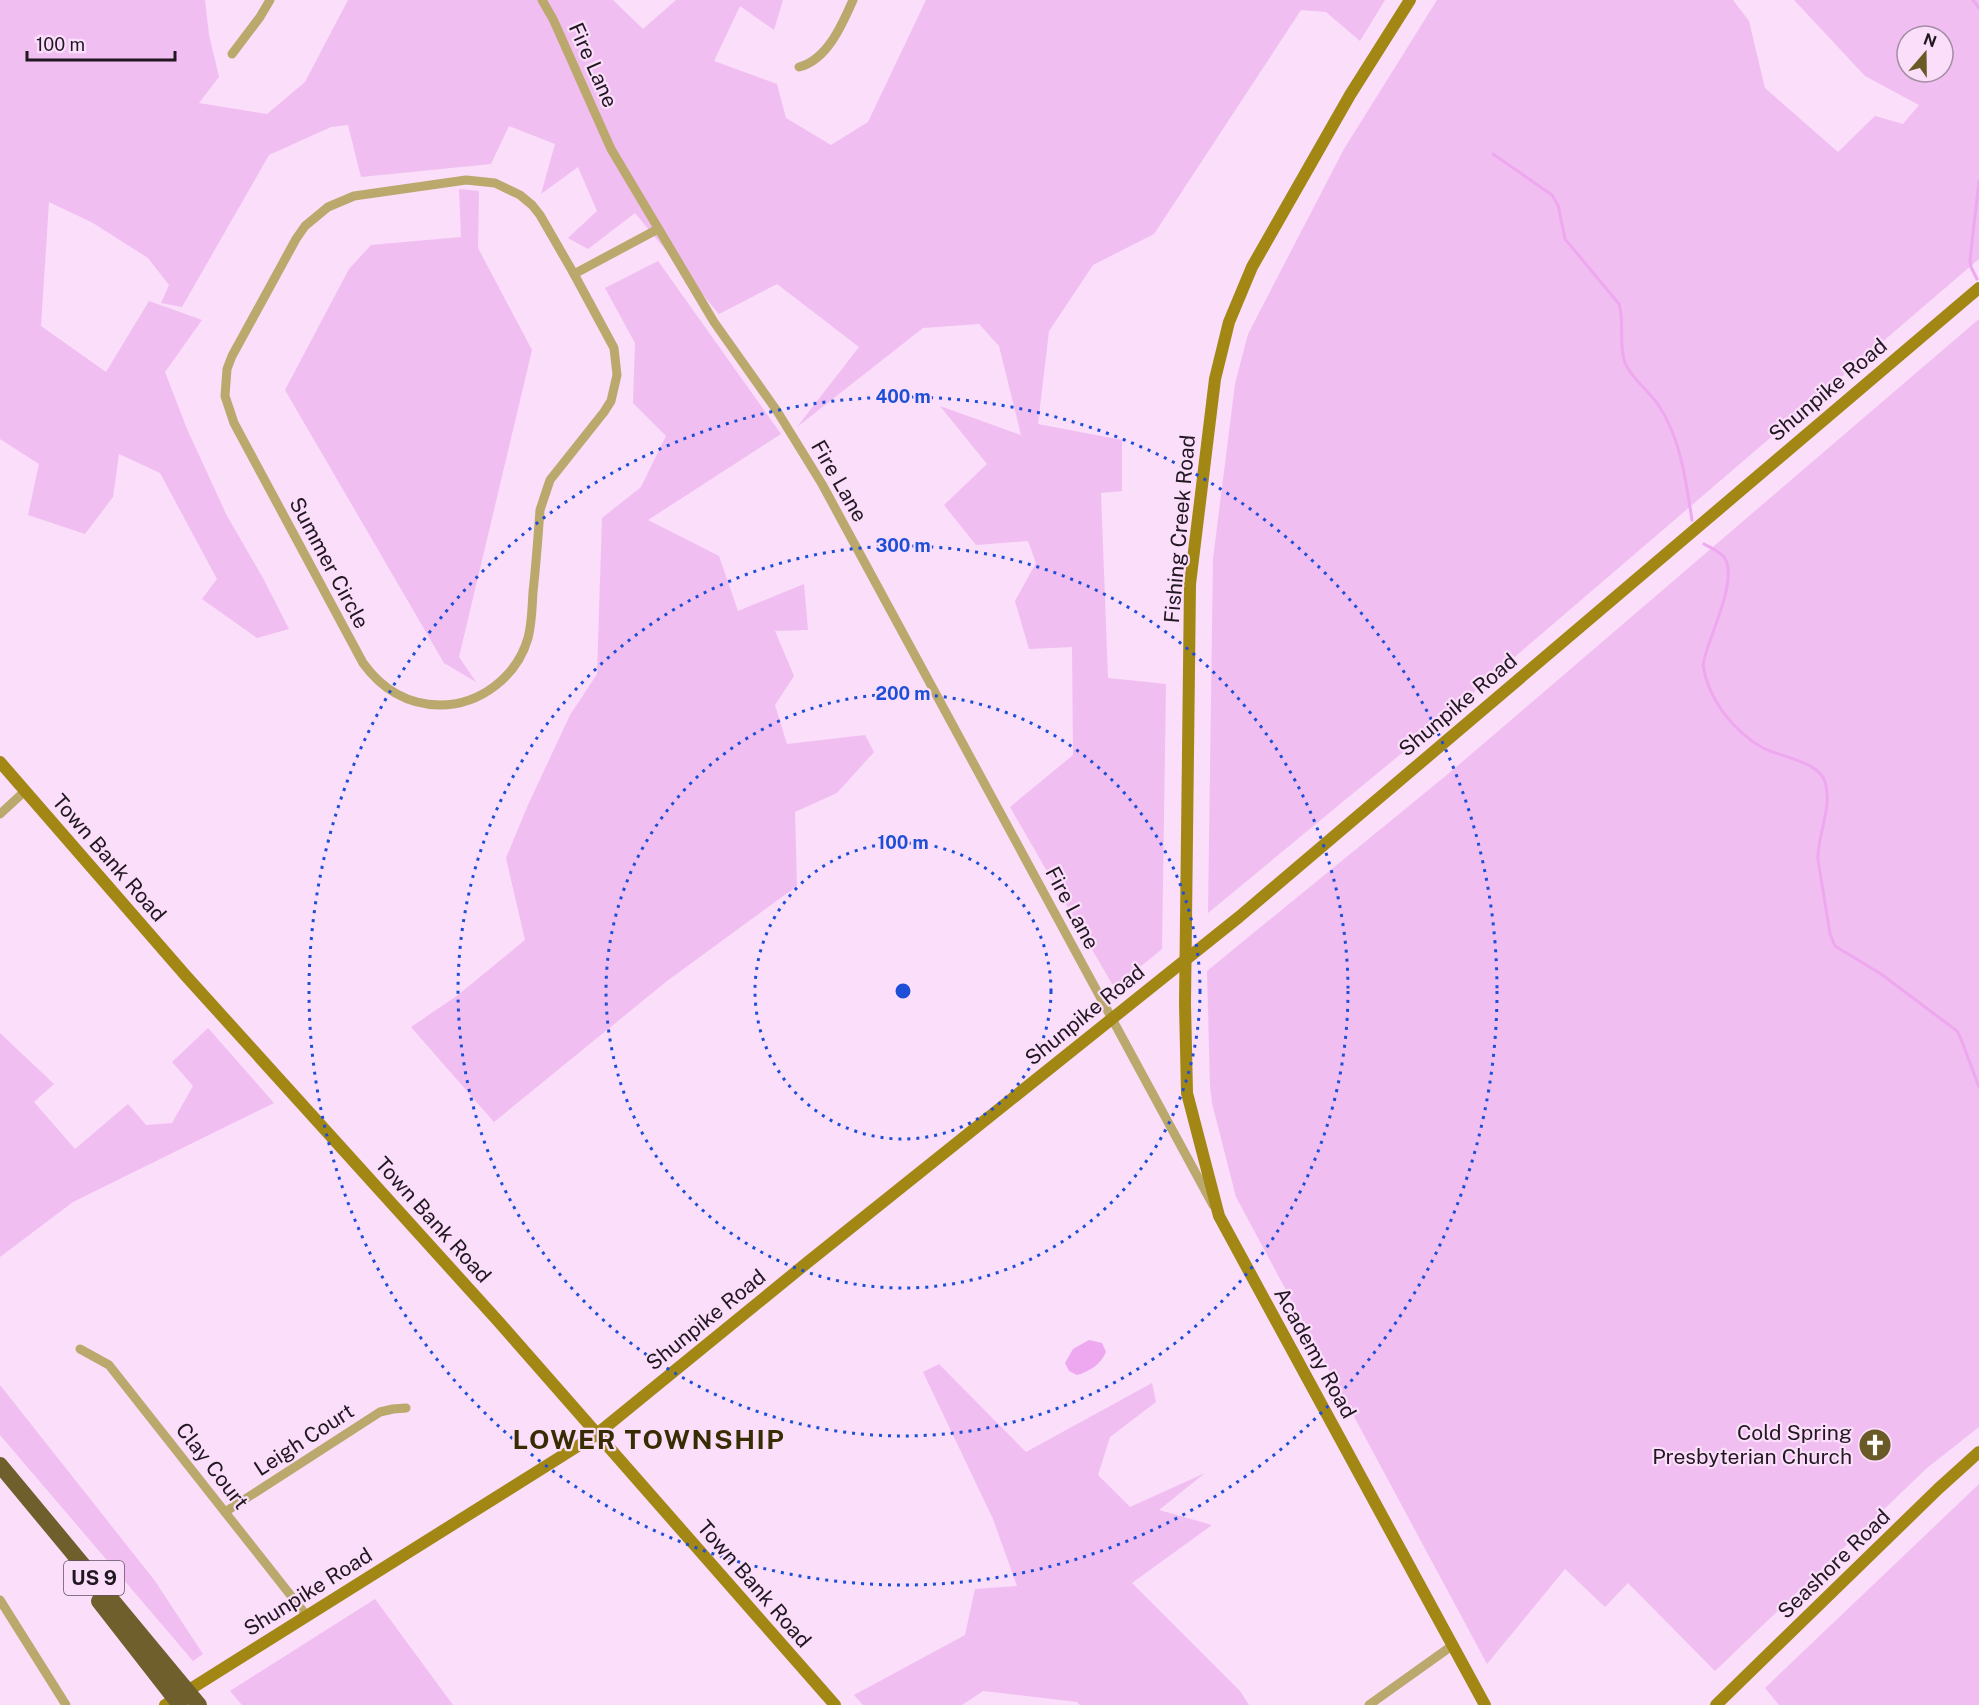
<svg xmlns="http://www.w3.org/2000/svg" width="1979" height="1705" viewBox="0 0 1979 1705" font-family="'Public Sans',sans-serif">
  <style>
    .green { fill: #f1bef1; fill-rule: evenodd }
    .water { fill: #eea8ef }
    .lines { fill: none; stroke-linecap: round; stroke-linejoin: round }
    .stream { stroke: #eea8ef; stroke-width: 3 }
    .street { stroke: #baa86c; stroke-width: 9 }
    .secondary { stroke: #a38715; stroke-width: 12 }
    .highway { stroke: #6e5f2c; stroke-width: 16 }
    .ring { fill: none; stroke: #1d4ed8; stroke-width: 3; stroke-dasharray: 3 6 }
    .labels { text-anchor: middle; stroke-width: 4.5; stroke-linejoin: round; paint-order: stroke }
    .shield { fill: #fadefa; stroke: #625362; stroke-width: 1.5 }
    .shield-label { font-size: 20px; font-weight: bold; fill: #211721 }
    .street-label { font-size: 21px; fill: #211721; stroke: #fadefa }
    .poi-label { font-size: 21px; fill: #211721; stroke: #fadefa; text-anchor: end }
    .district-label { font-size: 27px; font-weight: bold; letter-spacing: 1.5px; fill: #382d02; stroke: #fadefa }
    .centre { fill: #1d4ed8; stroke: #fadefa; stroke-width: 3 }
    .ring-label { font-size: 18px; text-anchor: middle; font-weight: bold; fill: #1d4ed8; stroke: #fadefa; stroke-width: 4.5; stroke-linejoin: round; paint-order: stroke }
  </style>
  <rect width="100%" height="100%" fill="#fadefa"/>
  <g class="green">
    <path d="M 0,0 L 205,0 L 209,35 L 219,77 L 199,103 L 267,114 L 305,82 L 348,0 L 613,0 L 643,29 L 676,0 L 783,0 L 774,30 L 740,6 L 714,61 L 777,84 L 786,118 L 831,145 L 868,122 L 926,0 L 1385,0 L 1360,41 L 1326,12 L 1301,10 L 1154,234 L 1093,265 L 1049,331 L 1038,424 L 1122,440 L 1122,491 L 1101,493 L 1108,678 L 1166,684 L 1162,949 L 1119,984 L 1112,984 L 1010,807 L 1073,755 L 1072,647 L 1029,649 L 1015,601 L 1036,563 L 1028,541 L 976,545 L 944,505 L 987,464 L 940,406 L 1021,435 L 999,346 L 979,324 L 923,328 L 797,427 L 859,347 L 777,284 L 719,314 L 635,213 L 588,249 L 568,238 L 597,211 L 578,167 L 541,194 L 555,144 L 509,126 L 491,164 L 361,177 L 348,125 L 331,127 L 269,155 L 182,307 L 161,303 L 169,285 L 148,258 L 93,223 L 49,202 L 41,326 L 106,372 L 149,301 L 202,320 L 165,372 L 187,429 L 227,516 L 263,578 L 289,629 L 257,638 L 202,599 L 217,579 L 160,473 L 119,454 L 113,497 L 85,534 L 28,515 L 39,464 L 0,439 Z"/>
    <path d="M 1437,0 L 1733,0 L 1749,21 L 1765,88 L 1838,152 L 1875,116 L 1903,124 L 1919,105 L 1865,76 L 1794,0 L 1979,0 L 1979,259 L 1419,739 L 1208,913 L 1213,559 L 1235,384 L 1248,334 L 1344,149 ZM 1907,36 L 1943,36 L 1943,72 L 1907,72 Z"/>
    <path d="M 459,189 L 479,191 L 478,248 L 532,350 L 459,657 L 476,682 L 444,663 L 285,390 L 349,269 L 371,245 L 461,237 Z"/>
    <path d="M 658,261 L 781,434 L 648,520 L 719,556 L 738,611 L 804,584 L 808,630 L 775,631 L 794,676 L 775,705 L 787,744 L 865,735 L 874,752 L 837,793 L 795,812 L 797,886 L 667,981 L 494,1122 L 411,1027 L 458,995 L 525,940 L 506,858 L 528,805 L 570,715 L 597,674 L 602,518 L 641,487 L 666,436 L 633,403 L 635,343 L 605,288 Z"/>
    <path d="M 1979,319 L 1979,1427 L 1927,1468 L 1715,1671 L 1628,1583 L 1605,1607 L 1565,1569 L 1487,1664 L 1236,1197 L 1212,1103 L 1210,1085 L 1207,971 L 1448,774 Z"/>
    <path d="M 208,1028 L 274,1103 L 73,1202 L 0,1257 L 0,1033 L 54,1084 L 34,1102 L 75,1149 L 128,1104 L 146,1125 L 172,1123 L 193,1086 L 172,1062 Z"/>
    <path d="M 939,1364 L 1026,1452 L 1152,1383 L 1156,1402 L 1110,1437 L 1098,1475 L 1130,1507 L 1205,1473 L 1159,1510 L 1212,1525 L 1132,1583 L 1240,1691 L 1249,1705 L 1080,1705 L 1077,1702 L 983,1691 L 962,1705 L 863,1705 L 854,1695 L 965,1635 L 975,1589 L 1017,1586 L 993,1519 L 923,1372 Z"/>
    <path d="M 0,1385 L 155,1581 L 203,1654 L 193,1661 L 0,1435 Z"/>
    <path d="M 1979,1484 L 1979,1705 L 1779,1705 L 1765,1688 Z"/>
    <path d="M 375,1599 L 453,1705 L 242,1705 L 230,1691 Z"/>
  </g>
  <path class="water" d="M 1089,1340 L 1102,1343 L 1106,1352 C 1101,1364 1089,1372 1077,1375 L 1069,1371 L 1065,1363 L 1073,1349 Z"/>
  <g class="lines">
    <g class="stream">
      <path d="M 1973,0 L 1979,8"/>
      <path d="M 1493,154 L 1552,195 L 1558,205 L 1565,239 L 1619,304 C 1625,323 1618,344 1625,363 C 1632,379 1649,391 1659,406 C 1681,439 1686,482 1692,520"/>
      <path d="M 1977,279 L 1971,267 L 1970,260 L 1979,181"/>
      <path d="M 1704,544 C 1711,548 1719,551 1724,557 C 1740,579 1707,639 1703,665 C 1708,699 1733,731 1763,748 C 1781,757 1820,762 1825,782 C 1833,807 1817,835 1818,860 L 1830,934 L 1835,946 L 1881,974 L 1957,1031 L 1961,1039 L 1979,1087"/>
    </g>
    <g class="street">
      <path d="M 542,0 L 553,19 L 611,149 L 714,322 L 777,411 L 822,484 L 1213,1205"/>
      <path d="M 232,54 L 260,17 L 270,0"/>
      <path d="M 799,67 C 827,60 842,25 853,0"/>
      <path d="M 466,180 L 495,183 L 520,195 L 532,205 L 540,215 L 574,274 L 614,348 L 617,375 L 611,401 L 604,412 L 550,480 L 540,510 C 538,538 536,565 533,592 C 532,607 532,623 528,638 C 517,676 481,705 440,705 C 407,705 381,688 363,663 L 234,423 L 225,396 L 227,369 L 232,356 L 296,239 L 305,226 L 328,207 L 354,196 Z"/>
      <path d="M 574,274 L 658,229"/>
      <path d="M 0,814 L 25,791"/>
      <path d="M 80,1349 L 109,1365 L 307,1616"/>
      <path d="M 225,1512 L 380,1412 L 393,1409 L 406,1408"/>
      <path d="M 0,1600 L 66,1705"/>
      <path d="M 1369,1705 L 1453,1645"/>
    </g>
    <g class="secondary">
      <path d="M 1410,0 L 1350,95 L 1252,267 L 1229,322 L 1215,379 L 1190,584 L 1185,1004 L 1187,1093 L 1219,1216 L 1485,1705"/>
      <path d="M 0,762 L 186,976 L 498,1321 L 835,1705"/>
      <path d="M 165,1705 L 597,1434 L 808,1262 L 1239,917 L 1979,288"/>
      <path d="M 1716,1705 L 1938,1489 L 1979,1452"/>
    </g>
    <g class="highway">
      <path d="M 0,1465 L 199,1705"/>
      <path d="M 99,1601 L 180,1705"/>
    </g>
  </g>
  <g class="ring">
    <circle cx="903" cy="991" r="148"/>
    <circle cx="903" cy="991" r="297"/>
    <circle cx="903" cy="991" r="445"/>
    <circle cx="903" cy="991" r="594"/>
  </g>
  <defs>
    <symbol id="church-disc" viewBox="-11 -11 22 22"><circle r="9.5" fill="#695a27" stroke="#fadefa"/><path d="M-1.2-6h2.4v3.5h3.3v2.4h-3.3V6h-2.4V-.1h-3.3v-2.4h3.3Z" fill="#fff"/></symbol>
  </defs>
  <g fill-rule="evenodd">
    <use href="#church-disc" x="1856" y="1426" width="38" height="38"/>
  </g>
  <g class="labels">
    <rect class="shield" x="64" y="1561" width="60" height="34" rx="4.5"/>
    <g class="shield-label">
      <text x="94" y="1585">US 9</text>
    </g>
    <g class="street-label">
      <text transform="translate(593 65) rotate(66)" y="7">Fire Lane</text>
      <text transform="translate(1828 390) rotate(-40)" y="7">Shunpike Road</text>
      <text transform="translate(839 481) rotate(60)" y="7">Fire Lane</text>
      <text transform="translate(1180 529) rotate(-85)" y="7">Fishing Creek Road</text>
      <text transform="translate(329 563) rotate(62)" y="7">Summer Circle</text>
      <text transform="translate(1458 705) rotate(-40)" y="7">Shunpike Road</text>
      <text transform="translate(109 858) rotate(49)" y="7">Town Bank Road</text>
      <text transform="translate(1072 908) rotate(62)" y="7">Fire Lane</text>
      <text transform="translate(1085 1015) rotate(-39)" y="7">Shunpike Road</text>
      <text transform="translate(433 1220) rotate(48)" y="7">Town Bank Road</text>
      <text transform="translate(706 1320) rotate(-39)" y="7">Shunpike Road</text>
      <text transform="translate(1315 1353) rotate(61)" y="7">Academy Road</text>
      <text transform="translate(304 1440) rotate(-33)" y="7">Leigh Court</text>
      <text transform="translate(212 1466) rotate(52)" y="7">Clay Court</text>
      <text transform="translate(1834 1564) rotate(-44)" y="7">Seashore Road</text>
      <text transform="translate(754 1584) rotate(49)" y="7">Town Bank Road</text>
      <text transform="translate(308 1592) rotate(-32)" y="7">Shunpike Road</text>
    </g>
    <g class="poi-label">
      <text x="1852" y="1440">Cold Spring<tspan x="1852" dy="24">Presbyterian Church</tspan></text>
    </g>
    <g class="district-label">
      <text x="649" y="1449">LOWER TOWNSHIP</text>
    </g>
  </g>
  <circle cx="903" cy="991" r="9" class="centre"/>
  <g class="ring-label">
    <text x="903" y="403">400 m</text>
    <text x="903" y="552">300 m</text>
    <text x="903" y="700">200 m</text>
    <text x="903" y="849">100 m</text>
  </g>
  <g transform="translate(1925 54) rotate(20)"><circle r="28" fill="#fadefa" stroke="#a38ea3" stroke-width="1.5"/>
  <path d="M0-4.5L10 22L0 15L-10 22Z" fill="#695a27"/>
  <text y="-9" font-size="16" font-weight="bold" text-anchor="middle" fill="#211721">N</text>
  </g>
  <path d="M27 51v9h148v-9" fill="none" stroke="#211721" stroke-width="3"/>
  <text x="36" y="51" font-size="18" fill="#211721" stroke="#fadefa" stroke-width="4.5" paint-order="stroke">100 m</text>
</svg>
